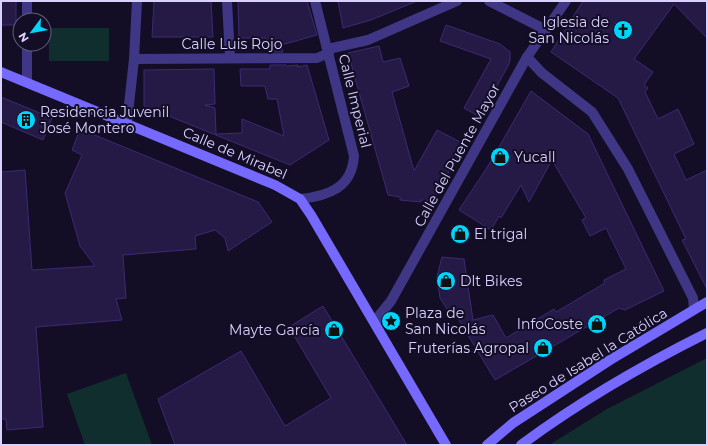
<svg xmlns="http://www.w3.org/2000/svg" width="708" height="446" viewBox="0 0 708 446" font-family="Montserrat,sans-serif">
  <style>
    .green { fill: #112e2f }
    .building { fill: #251946; stroke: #3d2a73 }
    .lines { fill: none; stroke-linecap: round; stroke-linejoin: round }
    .pedestrian { stroke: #3f3785; stroke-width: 10 }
    .minor { stroke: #3f3785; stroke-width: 10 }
    .secondary { stroke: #7569ff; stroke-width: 10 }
    .labels { text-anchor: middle; stroke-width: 4; stroke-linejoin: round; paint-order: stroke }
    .poi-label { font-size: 14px; fill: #d9d2ff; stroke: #130e25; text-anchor: start }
    .street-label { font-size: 14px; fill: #d9d2ff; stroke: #130e25 }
  </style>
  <rect width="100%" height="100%" fill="#130e25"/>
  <g class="green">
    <rect x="49" y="28" width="60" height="33"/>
    <path d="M 707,358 L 707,445 L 549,445 L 607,409 Z"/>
    <path d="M 126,373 L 152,445 L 85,445 L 67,394 Z"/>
  </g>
  <g class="building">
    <rect x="1" y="1" width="15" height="24"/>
    <path d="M 154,1 L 211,1 L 213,37 L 152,37 Z"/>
    <path d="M 238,1 L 307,1 L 317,35 L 281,45 L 283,52 L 268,52 L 266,38 L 239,38 Z"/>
    <path d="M 338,1 L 417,1 L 371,20 L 343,28 Z"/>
    <path d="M 583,1 L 707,1 L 707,38 L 674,4 L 634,59 L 653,72 L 644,85 L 648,88 L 645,92 L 658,119 L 678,109 L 694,144 L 674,154 L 686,180 L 707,170 L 707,289 L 682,240 L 686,239 L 618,98 L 551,52 Z"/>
    <path d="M 446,25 L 500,44 L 510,52 L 510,60 L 509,64 L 480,117 L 464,108 L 491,59 L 440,41 Z"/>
    <path d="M 379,46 L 383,62 L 400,58 L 409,86 L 392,92 L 414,171 L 437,130 L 464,144 L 433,201 L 421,200 L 421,202 L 400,200 L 400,197 L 388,195 L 348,53 Z"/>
    <path d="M 270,65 L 286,65 L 287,66 L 298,65 L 297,67 L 307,65 L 329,140 L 290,165 L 144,106 L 144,70 L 214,69 L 215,104 L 205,105 L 215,108 L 216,134 L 242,133 L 242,119 L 284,136 L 277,99 L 268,99 L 265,86 L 241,86 L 240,69 L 270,69 Z"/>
    <path d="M 531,91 L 588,134 L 664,291 L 625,310 L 619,308 L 495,380 L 454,312 L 449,312 L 440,298 L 437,277 L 442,257 L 464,259 L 473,320 L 493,315 L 506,338 L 554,309 L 556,312 L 605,283 L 604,280 L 626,269 L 606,228 L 590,236 L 582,220 L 586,218 L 552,160 L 529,202 L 521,185 L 501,218 L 499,216 L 491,230 L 459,210 L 488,166 Z"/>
    <path d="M 1,97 L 52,118 L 43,140 L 1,122 Z"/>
    <path d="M 80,129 L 258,202 L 272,222 L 228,251 L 225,238 L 215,230 L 195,236 L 196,249 L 123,255 L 126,298 L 116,299 L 122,320 L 36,327 L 43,427 L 7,430 L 6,419 L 1,419 L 1,172 L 25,170 L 32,270 L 95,266 L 80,246 L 65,193 L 82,155 L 72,150 Z"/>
    <path d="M 323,306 L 407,445 L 175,445 L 158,399 L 241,351 L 285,426 L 331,398 L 289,327 Z"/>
  </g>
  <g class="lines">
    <path class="pedestrian" d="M 489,1 L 546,30"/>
    <g class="minor">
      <path d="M 27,1 L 27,20"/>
      <path d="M 227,1 L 230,58"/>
      <path d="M 27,44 L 27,82"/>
      <path d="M 328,49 L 368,40 L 457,1"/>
      <path d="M 527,57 L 542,73 L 592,112 L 628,169 L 693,298 L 694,309"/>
      <path d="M 134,59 L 317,58 L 329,53"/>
      <path d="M 127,123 L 134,59 L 137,1"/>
      <path d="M 300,199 C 328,196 352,188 354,156 L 315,1"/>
      <path d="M 376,324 L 378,317 L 391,301 L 527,57 L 566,1"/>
    </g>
    <g class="secondary">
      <path d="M 1,72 L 275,185 L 300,199 L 311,215 L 446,445"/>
      <path d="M 487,445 L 513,423 L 610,360 L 707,302"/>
      <path d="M 521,445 C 579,402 643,365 707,333"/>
    </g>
  </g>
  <defs>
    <symbol id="church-disc" viewBox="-11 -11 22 22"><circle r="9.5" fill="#00d5fd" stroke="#130e25"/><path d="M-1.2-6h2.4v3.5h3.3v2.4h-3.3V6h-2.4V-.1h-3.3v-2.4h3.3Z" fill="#111"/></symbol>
    <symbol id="building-disc" viewBox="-11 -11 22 22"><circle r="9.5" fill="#00d5fd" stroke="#130e25"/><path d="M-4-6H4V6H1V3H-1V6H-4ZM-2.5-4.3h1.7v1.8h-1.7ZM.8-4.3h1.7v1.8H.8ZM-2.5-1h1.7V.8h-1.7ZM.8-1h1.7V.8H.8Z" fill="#111"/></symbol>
    <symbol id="shop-disc" viewBox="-11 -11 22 22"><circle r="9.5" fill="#00d5fd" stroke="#130e25"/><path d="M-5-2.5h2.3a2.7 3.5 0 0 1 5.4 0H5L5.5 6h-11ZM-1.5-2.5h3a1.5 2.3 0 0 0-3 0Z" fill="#111"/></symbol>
    <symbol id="sight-disc" viewBox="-11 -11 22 22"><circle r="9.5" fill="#00d5fd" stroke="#130e25"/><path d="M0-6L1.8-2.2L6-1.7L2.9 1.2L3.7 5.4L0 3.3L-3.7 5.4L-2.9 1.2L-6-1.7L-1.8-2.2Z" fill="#111"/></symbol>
  </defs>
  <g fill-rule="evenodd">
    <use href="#church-disc" x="612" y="19" width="22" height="22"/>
    <use href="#building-disc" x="15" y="109" width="22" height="22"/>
    <use href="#shop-disc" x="489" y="146" width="22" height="22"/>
    <use href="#shop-disc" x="449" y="223" width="22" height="22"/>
    <use href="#shop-disc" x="435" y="270" width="22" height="22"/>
    <use href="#sight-disc" x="380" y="310" width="22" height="22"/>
    <use href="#shop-disc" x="586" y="313" width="22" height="22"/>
    <use href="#shop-disc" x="323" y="319" width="22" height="22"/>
    <use href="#shop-disc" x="532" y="337" width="22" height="22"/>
  </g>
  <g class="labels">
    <g class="poi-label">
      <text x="609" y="27" text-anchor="end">Iglesia de<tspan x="609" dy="16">San Nicolás</tspan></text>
      <text x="40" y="117">Residencia Juvenil<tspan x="40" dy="16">José Montero</tspan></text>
      <text x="514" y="162">Yucall</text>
      <text x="474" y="239">El trigal</text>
      <text x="460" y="286">Dlt Bikes</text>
      <text x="405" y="318">Plaza de<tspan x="405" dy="16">San Nicolás</tspan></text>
      <text x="583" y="329" text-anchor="end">InfoCoste</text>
      <text x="320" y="335" text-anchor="end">Mayte García</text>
      <text x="529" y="353" text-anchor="end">Fruterías Agropal</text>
    </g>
    <g class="street-label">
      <text x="232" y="49">Calle Luis Rojo</text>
      <text transform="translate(355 101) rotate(76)" y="5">Calle Imperial</text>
      <text transform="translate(235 153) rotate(23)" y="5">Calle de Mirabel</text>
      <text transform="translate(457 155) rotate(-61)" y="5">Calle del Puente Mayor</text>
      <text transform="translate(588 360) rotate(-32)" y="5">Paseo de Isabel la Católica</text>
    </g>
  </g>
  <rect width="708" height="446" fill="none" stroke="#d9d2ff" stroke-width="4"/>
  <g transform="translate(32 32) rotate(238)"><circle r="19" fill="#130e25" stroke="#625c7c"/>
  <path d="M0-3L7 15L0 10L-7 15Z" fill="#00d5fd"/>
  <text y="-6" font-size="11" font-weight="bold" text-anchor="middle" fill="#d9d2ff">N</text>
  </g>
</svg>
